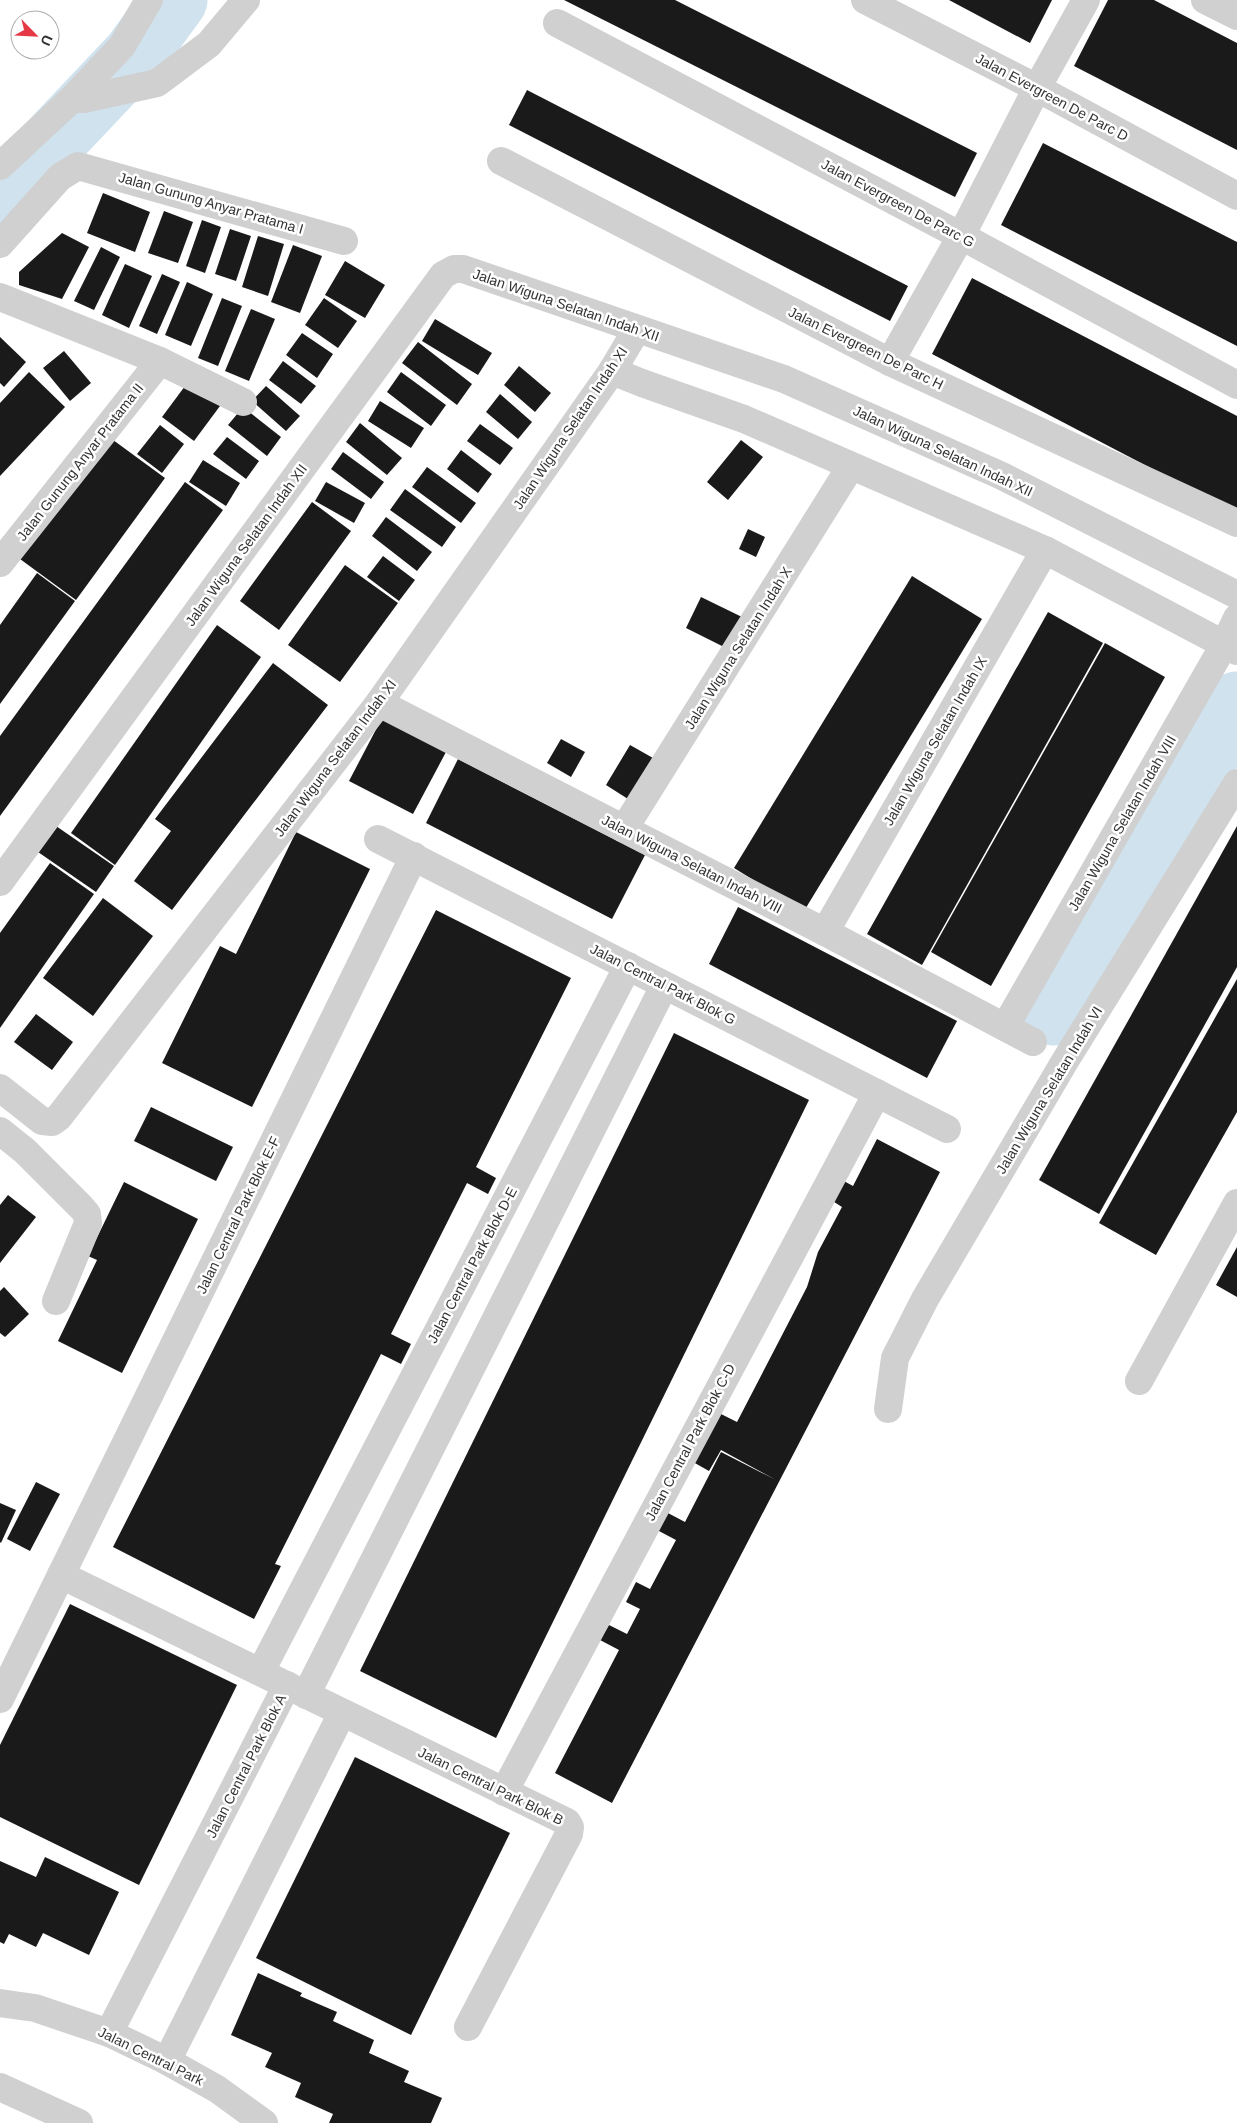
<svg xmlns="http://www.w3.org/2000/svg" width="1237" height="2123" viewBox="0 0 1237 2123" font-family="Arial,sans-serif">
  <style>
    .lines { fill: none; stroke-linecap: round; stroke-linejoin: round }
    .river { stroke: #cfe2ee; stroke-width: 65 }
    .building { fill: #1a1a1a }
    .minor { stroke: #d0d0d0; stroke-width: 28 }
    .labels { text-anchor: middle; stroke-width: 5; stroke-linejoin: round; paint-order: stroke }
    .street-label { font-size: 14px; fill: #333; stroke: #fff }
  </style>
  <rect width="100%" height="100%" fill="#fff"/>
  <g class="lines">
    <g class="river">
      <path d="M 0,193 L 49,146 L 135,55 L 175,0"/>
      <path d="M 1054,1013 L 1237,704"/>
    </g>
  </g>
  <g class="building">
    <path d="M 564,0 L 675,0 L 977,153 L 955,197 Z"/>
    <path d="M 949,0 L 1052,0 L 1030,43 Z"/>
    <path d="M 1108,0 L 1154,0 L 1237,43 L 1237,150 L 1074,66 Z"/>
    <path d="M 527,90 L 908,286 L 890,321 L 509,125 Z"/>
    <path d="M 1043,143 L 1237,242 L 1237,346 L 1001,225 Z"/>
    <path d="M 103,193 L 150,212 L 135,252 L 87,233 Z"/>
    <path d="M 164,211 L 193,222 L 178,263 L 148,253 Z"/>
    <path d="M 202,220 L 221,227 L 205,273 L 186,266 Z"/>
    <path d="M 230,229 L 251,236 L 236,281 L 215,274 Z"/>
    <path d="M 62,233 L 89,247 L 62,299 L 19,285 L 19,272 Z"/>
    <path d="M 258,236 L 284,244 L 268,296 L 242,287 Z"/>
    <path d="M 293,245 L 322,256 L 300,313 L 271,302 Z"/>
    <path d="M 101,247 L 120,257 L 94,310 L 74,301 Z"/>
    <path d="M 345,261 L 385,285 L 365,318 L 325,295 Z"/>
    <path d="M 125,264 L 152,276 L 129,328 L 102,315 Z"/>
    <path d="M 162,274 L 180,282 L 157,334 L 139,326 Z"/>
    <path d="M 972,278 L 1237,416 L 1237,513 L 932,354 Z"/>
    <path d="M 187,282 L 213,294 L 191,346 L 165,335 Z"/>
    <path d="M 222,298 L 242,306 L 218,366 L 198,358 Z"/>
    <path d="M 324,298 L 357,321 L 338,348 L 305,325 Z"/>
    <path d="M 251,309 L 275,319 L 249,381 L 225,371 Z"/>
    <path d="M 435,319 L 492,353 L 478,375 L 422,341 Z"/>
    <path d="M 302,333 L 333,354 L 317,378 L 286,355 Z"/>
    <path d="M 0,337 L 26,362 L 4,387 L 0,383 Z"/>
    <path d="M 418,342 L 472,384 L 457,405 L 402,363 Z"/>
    <path d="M 64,351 L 91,383 L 70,401 L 43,368 Z"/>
    <path d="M 283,361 L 316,386 L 301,404 L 269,380 Z"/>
    <path d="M 519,366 L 551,393 L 535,412 L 504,385 Z"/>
    <path d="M 29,372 L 65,407 L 0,476 L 0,403 Z"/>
    <path d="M 401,372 L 446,405 L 431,426 L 387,392 Z"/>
    <path d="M 188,382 L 220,406 L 194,441 L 162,417 Z"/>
    <path d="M 266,386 L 300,416 L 286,431 L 252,401 Z"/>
    <path d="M 500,394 L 532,422 L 518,439 L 486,412 Z"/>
    <path d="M 380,401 L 424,428 L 411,448 L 368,421 Z"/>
    <path d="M 243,407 L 281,437 L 267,456 L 228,425 Z"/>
    <path d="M 360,423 L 402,458 L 387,475 L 346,442 Z"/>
    <path d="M 480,424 L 513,448 L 500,465 L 467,441 Z"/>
    <path d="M 160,425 L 184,444 L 162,473 L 137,454 Z"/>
    <path d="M 109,437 L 165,478 L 76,600 L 20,559 Z"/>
    <path d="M 227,437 L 259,461 L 246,479 L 213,454 Z"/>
    <path d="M 741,440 L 763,457 L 728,500 L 707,482 Z"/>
    <path d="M 461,450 L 492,474 L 478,493 L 447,469 Z"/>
    <path d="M 343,452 L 384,482 L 371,499 L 331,469 Z"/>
    <path d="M 203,460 L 240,483 L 226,506 L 189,482 Z"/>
    <path d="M 427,467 L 476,503 L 461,523 L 412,487 Z"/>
    <path d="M 185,482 L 223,510 L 0,816 L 0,736 Z"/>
    <path d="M 326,482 L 365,503 L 354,523 L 315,501 Z"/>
    <path d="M 405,489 L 456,527 L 442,547 L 390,510 Z"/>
    <path d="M 312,502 L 351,531 L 279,630 L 240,601 Z"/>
    <path d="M 386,517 L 432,552 L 417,571 L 372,536 Z"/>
    <path d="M 748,529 L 765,537 L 756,557 L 739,549 Z"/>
    <path d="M 383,556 L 415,580 L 399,601 L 367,577 Z"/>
    <path d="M 345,565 L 398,603 L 340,682 L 288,645 Z"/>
    <path d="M 37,573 L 75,601 L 0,704 L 0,625 Z"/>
    <path d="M 912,576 L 982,619 L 804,911 L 734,868 Z"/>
    <path d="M 701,597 L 742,617 L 726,648 L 686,628 Z"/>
    <path d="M 1048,612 L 1103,643 L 922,965 L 867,934 Z"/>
    <path d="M 217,625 L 261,657 L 115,865 L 71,833 Z"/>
    <path d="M 1105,643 L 1165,677 L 991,986 L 931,952 Z"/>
    <path d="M 273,663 L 328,705 L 172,910 L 134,881 L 171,831 L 155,819 Z"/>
    <path d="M 382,718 L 446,752 L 413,814 L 349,781 Z"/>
    <path d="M 561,739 L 585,752 L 571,777 L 547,763 Z"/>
    <path d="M 630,745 L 653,758 L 628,799 L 606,785 Z"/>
    <path d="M 458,759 L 645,855 L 612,919 L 426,823 Z"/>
    <path d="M 56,826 L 114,866 L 96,892 L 38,852 Z"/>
    <path d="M 1237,826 L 1237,967 L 1099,1214 L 1039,1180 Z"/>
    <path d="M 296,832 L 370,869 L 252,1107 L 162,1063 L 220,946 L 236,954 Z"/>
    <path d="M 50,863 L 94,894 L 0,1028 L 0,933 Z"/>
    <path d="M 103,898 L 153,936 L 93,1016 L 43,978 Z"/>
    <path d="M 738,907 L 957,1021 L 927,1078 L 709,964 Z"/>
    <path d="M 436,910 L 571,978 L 476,1167 L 496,1178 L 488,1194 L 467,1183 L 391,1334 L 411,1344 L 401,1364 L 381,1354 L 275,1564 L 281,1566 L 254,1619 L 113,1547 Z"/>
    <path d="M 1237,979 L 1237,1112 L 1156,1255 L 1099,1223 Z"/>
    <path d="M 36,1014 L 73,1042 L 52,1070 L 14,1042 Z"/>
    <path d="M 674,1033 L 809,1100 L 496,1738 L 360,1671 Z"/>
    <path d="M 151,1107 L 233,1147 L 216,1181 L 134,1141 Z"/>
    <path d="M 877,1139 L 940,1172 L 612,1803 L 555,1773 L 619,1650 L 600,1640 L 609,1625 L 627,1634 L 640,1609 L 626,1602 L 636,1582 L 650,1589 L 676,1540 L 657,1530 L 666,1512 L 685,1522 L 721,1452 L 776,1480 L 721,1450 L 709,1471 L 693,1462 L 719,1413 L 737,1422 L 807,1287 L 818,1252 L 842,1207 L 831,1200 L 842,1180 L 853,1186 Z"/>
    <path d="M 124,1182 L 198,1219 L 122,1373 L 58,1341 L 97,1260 L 88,1256 Z"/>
    <path d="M 8,1195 L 36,1217 L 0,1263 L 0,1205 Z"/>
    <path d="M 1237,1247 L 1237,1297 L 1216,1285 Z"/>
    <path d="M 4,1287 L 29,1314 L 5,1337 L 0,1333 L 0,1291 Z"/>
    <path d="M 36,1482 L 60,1494 L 30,1551 L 7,1539 Z"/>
    <path d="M 0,1503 L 16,1510 L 1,1543 L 0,1542 Z"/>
    <path d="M 70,1604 L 237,1685 L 139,1885 L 0,1817 L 0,1745 Z"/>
    <path d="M 355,1757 L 510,1833 L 411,2035 L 256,1958 Z"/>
    <path d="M 45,1857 L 119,1892 L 89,1955 L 43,1933 L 36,1947 L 9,1934 L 4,1944 L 0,1942 L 0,1861 L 36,1877 Z"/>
    <path d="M 258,1973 L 302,1993 L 300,1996 L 337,2012 L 333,2021 L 374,2040 L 369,2053 L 409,2071 L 404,2082 L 442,2098 L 431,2123 L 329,2123 L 333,2114 L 295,2097 L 301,2083 L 265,2067 L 272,2053 L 231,2035 Z"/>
  </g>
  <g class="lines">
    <g class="minor">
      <path d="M 865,0 L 1037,88 L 1237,196"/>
      <path d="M 1205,0 L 1237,16"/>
      <path d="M 557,23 L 961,236 L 1237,385"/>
      <path d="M 72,99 L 84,99 L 157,83 L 209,44 L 246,0"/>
      <path d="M 501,161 L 890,362 L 1237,523"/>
      <path d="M 0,166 L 72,99 L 122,46 L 149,0"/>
      <path d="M 0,244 L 60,177 L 78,166 L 344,241"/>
      <path d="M 0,297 L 160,361 L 243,402"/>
      <path d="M 890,362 L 961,236 L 1037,88 L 1086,0"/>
      <path d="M 612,371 L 642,383 L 744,419 L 1045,550 L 1237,651"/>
      <path d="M 0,563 L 160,361"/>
      <path d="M 379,703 L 825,932 L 1033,1042"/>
      <path d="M 624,829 L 851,466"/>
      <path d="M 378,839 L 947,1129"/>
      <path d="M 0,882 L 443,275 L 454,269 L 463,269 L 784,379 L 1002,476 L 1237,595"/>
      <path d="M 825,932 L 1045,550"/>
      <path d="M 1005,1027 L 1224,645 L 1237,618"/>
      <path d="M 0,1088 L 42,1121 L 52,1122 L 59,1117 L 379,703 L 612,371 L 637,329"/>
      <path d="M 0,1131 L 25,1151 L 81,1207 L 87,1214 L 88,1223 L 56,1301"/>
      <path d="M 1139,1381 L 1237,1203"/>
      <path d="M 888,1409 L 895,1358 L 925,1299 L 1065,1061 L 1237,783"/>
      <path d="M 61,1575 L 414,856"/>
      <path d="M 261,1671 L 628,966"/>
      <path d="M 306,1695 L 664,986"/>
      <path d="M 0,1699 L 61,1575 L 567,1822 L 570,1827 L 569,1834 L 468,2027"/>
      <path d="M 504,1792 L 877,1093"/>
      <path d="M 0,2003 L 35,2008 L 109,2033 L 167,2061 L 217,2089 L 264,2123"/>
      <path d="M 109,2033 L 287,1685"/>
      <path d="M 167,2061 L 342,1713"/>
      <path d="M 0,2087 L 79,2123"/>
    </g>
  </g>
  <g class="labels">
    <g class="street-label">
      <text transform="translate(1052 97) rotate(28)" y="5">Jalan Evergreen De Parc D</text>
      <text transform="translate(211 203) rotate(16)" y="5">Jalan Gunung Anyar Pratama I</text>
      <text transform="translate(898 203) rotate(28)" y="5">Jalan Evergreen De Parc G</text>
      <text transform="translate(566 305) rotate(19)" y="5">Jalan Wiguna Selatan Indah XII</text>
      <text transform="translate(866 348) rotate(26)" y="5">Jalan Evergreen De Parc H</text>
      <text transform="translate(570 428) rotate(-56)" y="5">Jalan Wiguna Selatan Indah XI</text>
      <text transform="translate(943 451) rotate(25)" y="5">Jalan Wiguna Selatan Indah XII</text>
      <text transform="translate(80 462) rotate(-52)" y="5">Jalan Gunung Anyar Pratama II</text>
      <text transform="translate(246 545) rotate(-54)" y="5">Jalan Wiguna Selatan Indah XII</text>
      <text transform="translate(738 648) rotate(-58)" y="5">Jalan Wiguna Selatan Indah X</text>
      <text transform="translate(935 741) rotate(-60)" y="5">Jalan Wiguna Selatan Indah IX</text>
      <text transform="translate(335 758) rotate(-53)" y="5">Jalan Wiguna Selatan Indah XI</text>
      <text transform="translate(1122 823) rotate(-60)" y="5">Jalan Wiguna Selatan Indah VIII</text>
      <text transform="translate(692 864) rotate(27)" y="5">Jalan Wiguna Selatan Indah VIII</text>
      <text transform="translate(663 984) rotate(27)" y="5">Jalan Central Park Blok G</text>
      <text transform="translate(1049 1090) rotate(-59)" y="5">Jalan Wiguna Selatan Indah VI</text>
      <text transform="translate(238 1215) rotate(-64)" y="5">Jalan Central Park Blok E-F</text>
      <text transform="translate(472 1265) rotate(-62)" y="5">Jalan Central Park Blok D-E</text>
      <text transform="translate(690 1442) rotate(-62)" y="5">Jalan Central Park Blok C-D</text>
      <text transform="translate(246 1766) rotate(-63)" y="5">Jalan Central Park Blok A</text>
      <text transform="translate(491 1786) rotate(26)" y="5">Jalan Central Park Blok B</text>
      <text transform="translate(151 2056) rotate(26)" y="5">Jalan Central Park</text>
    </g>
  </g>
  <g transform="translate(35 35) rotate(114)"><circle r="24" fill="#ffffff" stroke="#adadad"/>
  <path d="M0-4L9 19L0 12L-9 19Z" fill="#e63946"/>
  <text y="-8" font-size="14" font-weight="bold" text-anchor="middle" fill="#333333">U</text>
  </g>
</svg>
